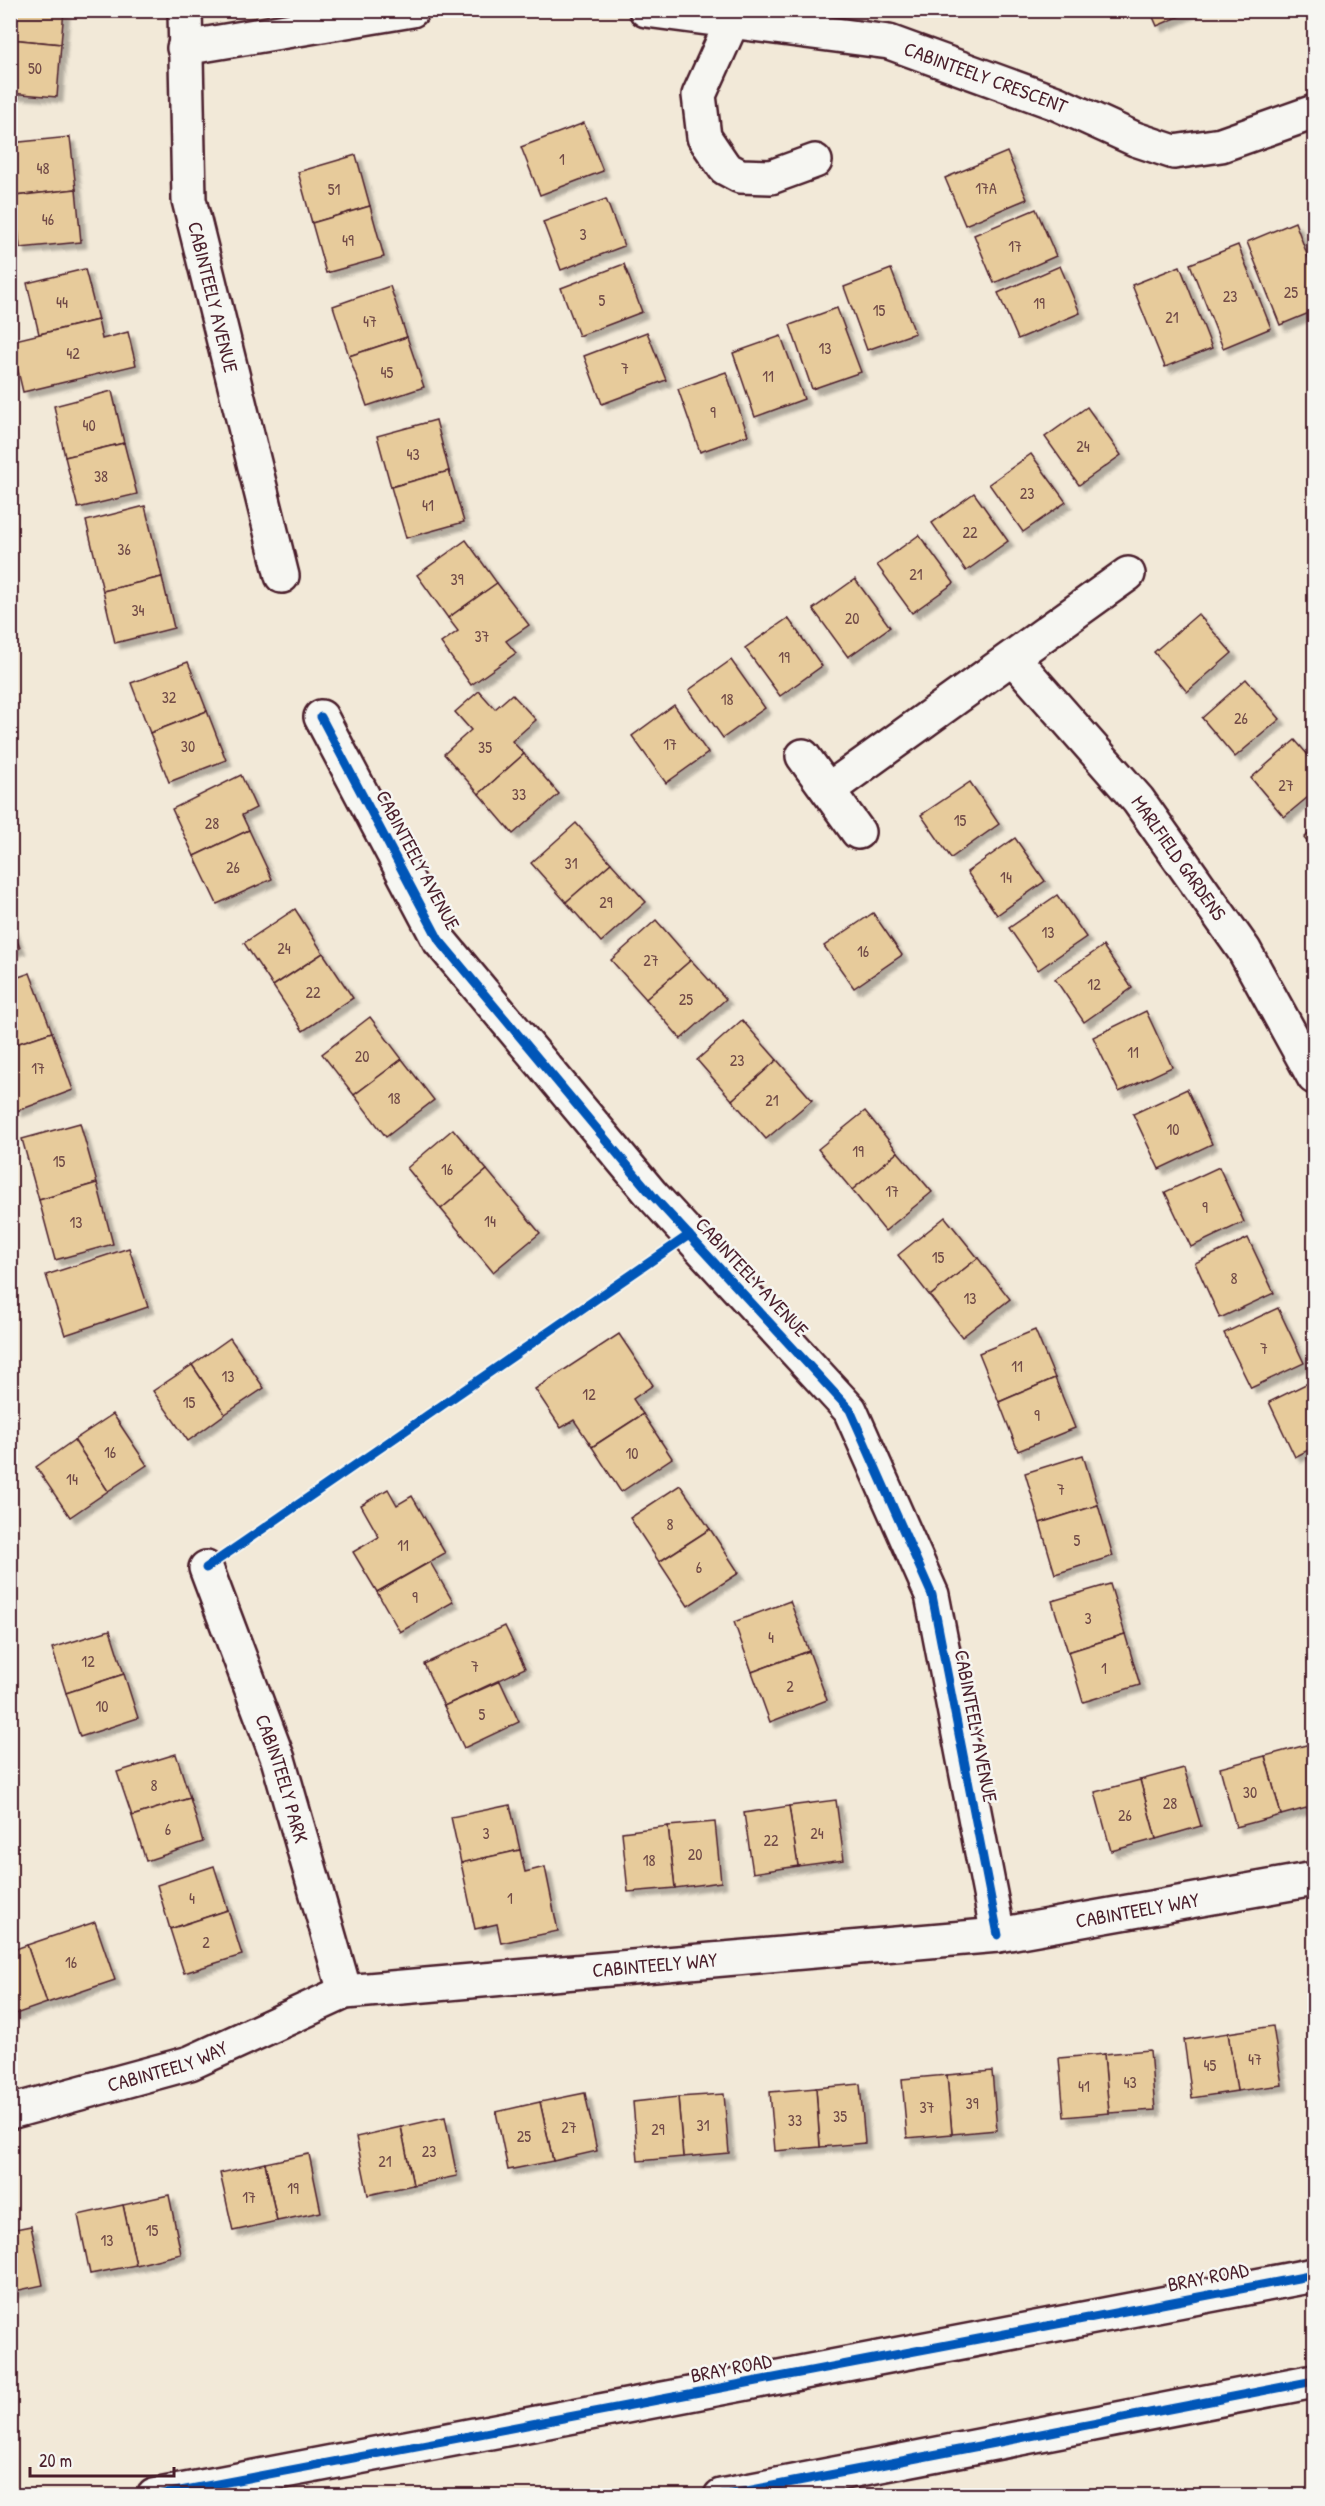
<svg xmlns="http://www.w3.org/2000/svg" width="1325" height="2506" viewBox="0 0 1325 2506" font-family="'Patrick Hand',sans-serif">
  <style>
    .building { fill: #e7cb9b; stroke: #4a1f2b; stroke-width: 1.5; filter: url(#shadow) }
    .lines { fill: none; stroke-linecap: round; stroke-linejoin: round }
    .minor-casing { stroke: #4a1f2b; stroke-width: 38 }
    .highway-casing { stroke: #4a1f2b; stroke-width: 38 }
    .minor { stroke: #f6f6f2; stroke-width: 33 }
    .highway { stroke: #f6f6f2; stroke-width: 33 }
    .cycleway-casing { stroke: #f6f6f2; stroke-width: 13 }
    .cycleway { stroke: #0057b8; stroke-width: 9 }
    .labels { text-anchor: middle; stroke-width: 5; stroke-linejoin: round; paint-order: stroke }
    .number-label { font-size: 16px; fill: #714a47 }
    .street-label { font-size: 20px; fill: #4a1f2b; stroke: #f6f6f2 }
  </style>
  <defs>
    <filter id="shadow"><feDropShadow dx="5.5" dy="5.5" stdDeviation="1.5" flood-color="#0004"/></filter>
  </defs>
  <rect width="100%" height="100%" fill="#f2e9d8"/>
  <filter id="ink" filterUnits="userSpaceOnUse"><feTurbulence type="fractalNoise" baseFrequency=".0167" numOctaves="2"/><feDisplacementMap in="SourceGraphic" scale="12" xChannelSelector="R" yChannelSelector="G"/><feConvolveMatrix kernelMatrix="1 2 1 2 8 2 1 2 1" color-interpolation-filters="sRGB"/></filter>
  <g filter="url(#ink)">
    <g class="building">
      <path d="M 10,10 L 64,10 L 61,44 L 10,39 Z"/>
      <path d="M 1150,10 L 1194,10 L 1157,26 Z"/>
      <path d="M 10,39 L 61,44 L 57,97 L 10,93 Z"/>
      <path d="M 584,123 L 603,171 L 540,195 L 521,147 Z"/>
      <path d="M 70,137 L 76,189 L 15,196 L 10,143 Z"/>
      <path d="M 1007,152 L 1027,199 L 965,225 L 945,178 Z"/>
      <path d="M 356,155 L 370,206 L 312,223 L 298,172 Z"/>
      <path d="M 76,189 L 81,242 L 20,248 L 15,196 Z"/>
      <path d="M 606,199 L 624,246 L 561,270 L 543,222 Z"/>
      <path d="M 370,206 L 384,257 L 326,273 L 312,223 Z"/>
      <path d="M 1036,209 L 1056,256 L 994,283 L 974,235 Z"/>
      <path d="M 1295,222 L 1314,273 L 1314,311 L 1280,325 L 1247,242 Z"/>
      <path d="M 1314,224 L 1314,245 L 1307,227 Z"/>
      <path d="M 1238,245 L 1271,328 L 1223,348 L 1190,264 Z"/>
      <path d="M 624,264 L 642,312 L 579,336 L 561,288 Z"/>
      <path d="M 1060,266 L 1080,313 L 1018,339 L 998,293 Z"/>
      <path d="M 1180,266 L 1212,348 L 1165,367 L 1132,285 Z"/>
      <path d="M 85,269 L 98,320 L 39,334 L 27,283 Z"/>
      <path d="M 891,269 L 915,333 L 867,350 L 844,287 Z"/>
      <path d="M 390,286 L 407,337 L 349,356 L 333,306 Z"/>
      <path d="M 837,308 L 861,372 L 812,389 L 790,325 Z"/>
      <path d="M 98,320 L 102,339 L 128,332 L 136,365 L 23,392 L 11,341 Z"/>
      <path d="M 647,332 L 666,380 L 602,404 L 584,356 Z"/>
      <path d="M 781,336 L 804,399 L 755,417 L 733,353 Z"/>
      <path d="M 407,337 L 424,387 L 367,406 L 349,356 Z"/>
      <path d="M 726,372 L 748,435 L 700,452 L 678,389 Z"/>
      <path d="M 112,391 L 124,443 L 65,457 L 54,406 Z"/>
      <path d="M 1087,407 L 1121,455 L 1079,485 L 1045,437 Z"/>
      <path d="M 436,420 L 449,471 L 391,487 L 377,436 Z"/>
      <path d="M 124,443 L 137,494 L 78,508 L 65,457 Z"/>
      <path d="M 1031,454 L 1066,502 L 1023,532 L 989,484 Z"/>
      <path d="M 449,471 L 464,522 L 406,538 L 391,487 Z"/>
      <path d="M 974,493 L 1008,541 L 966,571 L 932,523 Z"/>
      <path d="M 145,506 L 162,577 L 103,591 L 86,521 Z"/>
      <path d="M 919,535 L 954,583 L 912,613 L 877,565 Z"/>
      <path d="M 466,540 L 497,583 L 448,618 L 417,575 Z"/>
      <path d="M 162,577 L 174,628 L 115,643 L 103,591 Z"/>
      <path d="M 855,579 L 890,627 L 848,657 L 813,609 Z"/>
      <path d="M 497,583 L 529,625 L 506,641 L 516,653 L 471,685 L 441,643 L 458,631 L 448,618 Z"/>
      <path d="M 1198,614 L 1232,653 L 1187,692 L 1154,652 Z"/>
      <path d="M 788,618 L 822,666 L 780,696 L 745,648 Z"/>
      <path d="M 731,660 L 765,708 L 723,738 L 689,690 Z"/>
      <path d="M 188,662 L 207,711 L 150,733 L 131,683 Z"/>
      <path d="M 1246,679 L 1280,719 L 1235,757 L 1202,718 Z"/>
      <path d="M 479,691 L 495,709 L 512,694 L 536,720 L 512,741 L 524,754 L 479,794 L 444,754 L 471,730 L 455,712 Z"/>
      <path d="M 674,705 L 708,753 L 666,783 L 632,736 Z"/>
      <path d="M 207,711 L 226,760 L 169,782 L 150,733 Z"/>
      <path d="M 1295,740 L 1314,762 L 1314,792 L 1284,817 L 1251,778 Z"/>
      <path d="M 524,754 L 559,794 L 513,834 L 479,794 Z"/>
      <path d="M 241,775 L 256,808 L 242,815 L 249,830 L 194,856 L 172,809 Z"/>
      <path d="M 970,782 L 999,824 L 951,858 L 921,815 Z"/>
      <path d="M 576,823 L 611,863 L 566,902 L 531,863 Z"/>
      <path d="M 1314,829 L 1314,850 L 1304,838 Z"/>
      <path d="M 249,830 L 272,879 L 217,904 L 194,856 Z"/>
      <path d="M 1015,838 L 1045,881 L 997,915 L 967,872 Z"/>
      <path d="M 611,863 L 646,902 L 601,942 L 566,902 Z"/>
      <path d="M 1057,895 L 1086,937 L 1038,970 L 1009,928 Z"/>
      <path d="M 295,909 L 323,953 L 273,986 L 244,943 Z"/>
      <path d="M 873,913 L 902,955 L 854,988 L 824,946 Z"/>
      <path d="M 656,920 L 691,960 L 646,999 L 611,960 Z"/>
      <path d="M 10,923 L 20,948 L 10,951 Z"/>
      <path d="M 1103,946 L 1132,988 L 1084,1022 L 1055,979 Z"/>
      <path d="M 323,953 L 353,998 L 303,1031 L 273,986 Z"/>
      <path d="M 691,960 L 726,999 L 681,1039 L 646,999 Z"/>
      <path d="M 30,973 L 52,1032 L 10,1046 L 10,980 Z"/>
      <path d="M 1146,1011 L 1172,1067 L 1119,1092 L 1093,1037 Z"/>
      <path d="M 370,1017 L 402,1059 L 354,1095 L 322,1054 Z"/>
      <path d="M 742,1020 L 777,1060 L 732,1100 L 697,1060 Z"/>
      <path d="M 52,1032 L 73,1090 L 17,1111 L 10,1093 L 10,1046 Z"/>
      <path d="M 402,1059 L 434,1100 L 386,1137 L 354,1095 Z"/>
      <path d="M 777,1060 L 812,1100 L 766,1139 L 732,1100 Z"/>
      <path d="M 1187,1089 L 1212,1144 L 1159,1169 L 1133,1114 Z"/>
      <path d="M 865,1111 L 898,1152 L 852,1190 L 818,1149 Z"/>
      <path d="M 80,1123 L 97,1183 L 39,1200 L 22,1139 Z"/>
      <path d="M 453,1129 L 487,1170 L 441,1209 L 407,1168 Z"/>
      <path d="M 898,1152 L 932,1192 L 885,1231 L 852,1190 Z"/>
      <path d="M 1219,1167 L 1244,1222 L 1191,1247 L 1165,1192 Z"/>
      <path d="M 487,1170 L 540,1233 L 493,1272 L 441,1209 Z"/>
      <path d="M 97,1183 L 113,1244 L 55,1260 L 39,1200 Z"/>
      <path d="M 945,1217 L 978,1258 L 930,1296 L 898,1255 Z"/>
      <path d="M 1248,1238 L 1274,1293 L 1220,1318 L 1195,1263 Z"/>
      <path d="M 129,1248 L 148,1307 L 65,1335 L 46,1275 Z"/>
      <path d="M 978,1258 L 1010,1299 L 962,1337 L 930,1296 Z"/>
      <path d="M 1278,1308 L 1304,1363 L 1251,1388 L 1224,1333 Z"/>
      <path d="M 1035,1330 L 1055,1378 L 999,1402 L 979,1353 Z"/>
      <path d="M 619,1334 L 653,1385 L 633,1399 L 643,1414 L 592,1447 L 574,1420 L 561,1428 L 535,1389 Z"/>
      <path d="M 230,1338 L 264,1388 L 225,1414 L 192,1365 Z"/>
      <path d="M 192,1365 L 225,1414 L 188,1441 L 153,1391 Z"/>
      <path d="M 1055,1378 L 1075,1428 L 1018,1451 L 999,1402 Z"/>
      <path d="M 1314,1380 L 1314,1447 L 1295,1457 L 1269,1402 Z"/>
      <path d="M 113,1414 L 147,1465 L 108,1491 L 74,1440 Z"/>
      <path d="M 643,1414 L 672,1458 L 621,1492 L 592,1447 Z"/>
      <path d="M 74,1440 L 108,1491 L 70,1517 L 36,1467 Z"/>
      <path d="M 1083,1455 L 1098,1505 L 1040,1523 L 1025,1473 Z"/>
      <path d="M 680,1485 L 710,1529 L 659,1562 L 630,1518 Z"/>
      <path d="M 388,1489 L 397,1505 L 412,1496 L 445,1553 L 377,1592 L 353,1552 L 379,1537 L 361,1505 Z"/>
      <path d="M 1098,1505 L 1113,1556 L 1055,1574 L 1040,1523 Z"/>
      <path d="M 710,1529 L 739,1573 L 688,1606 L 659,1562 Z"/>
      <path d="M 430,1562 L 453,1602 L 400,1632 L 377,1592 Z"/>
      <path d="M 1110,1584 L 1125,1634 L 1068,1652 L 1052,1601 Z"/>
      <path d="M 790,1601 L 809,1651 L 752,1672 L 734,1622 Z"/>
      <path d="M 505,1626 L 525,1668 L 444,1706 L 424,1664 Z"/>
      <path d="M 110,1630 L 124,1674 L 66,1693 L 52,1648 Z"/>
      <path d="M 1125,1634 L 1140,1685 L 1083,1702 L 1068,1652 Z"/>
      <path d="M 809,1651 L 827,1700 L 770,1722 L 752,1672 Z"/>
      <path d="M 124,1674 L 138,1718 L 80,1737 L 66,1693 Z"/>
      <path d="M 500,1681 L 519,1722 L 464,1748 L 444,1706 Z"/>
      <path d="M 1310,1744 L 1314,1762 L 1314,1806 L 1281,1815 L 1265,1756 Z"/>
      <path d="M 176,1754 L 190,1798 L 132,1816 L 117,1772 Z"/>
      <path d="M 1265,1756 L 1281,1815 L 1236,1827 L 1220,1768 Z"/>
      <path d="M 1184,1768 L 1201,1826 L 1156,1839 L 1140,1780 Z"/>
      <path d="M 1140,1780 L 1156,1839 L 1111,1851 L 1095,1792 Z"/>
      <path d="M 190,1798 L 203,1842 L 146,1861 L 132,1816 Z"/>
      <path d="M 836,1800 L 844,1860 L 798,1866 L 789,1806 Z"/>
      <path d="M 510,1805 L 520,1850 L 461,1863 L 451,1817 Z"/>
      <path d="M 789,1806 L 798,1866 L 753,1873 L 744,1813 Z"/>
      <path d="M 715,1822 L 721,1882 L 675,1888 L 668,1826 Z"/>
      <path d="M 668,1826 L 675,1888 L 628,1892 L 622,1832 Z"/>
      <path d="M 520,1850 L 525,1872 L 545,1867 L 558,1931 L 501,1943 L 497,1924 L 475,1929 L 461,1863 Z"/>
      <path d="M 214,1866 L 228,1910 L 170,1929 L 157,1885 Z"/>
      <path d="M 228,1910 L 242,1955 L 184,1973 L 170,1929 Z"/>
      <path d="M 95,1922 L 115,1980 L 47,2003 L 27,1945 Z"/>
      <path d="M 27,1945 L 47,2003 L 10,2016 L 10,1951 Z"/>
      <path d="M 1273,2026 L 1282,2085 L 1237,2091 L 1228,2033 Z"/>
      <path d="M 1228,2033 L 1237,2091 L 1192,2098 L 1184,2040 Z"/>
      <path d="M 1150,2050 L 1155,2110 L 1109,2113 L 1104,2054 Z"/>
      <path d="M 1104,2054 L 1109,2113 L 1064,2117 L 1059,2058 Z"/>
      <path d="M 992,2071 L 997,2130 L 952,2134 L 947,2075 Z"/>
      <path d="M 947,2075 L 952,2134 L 907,2138 L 902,2079 Z"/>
      <path d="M 860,2084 L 865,2143 L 820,2147 L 816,2088 Z"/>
      <path d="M 816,2088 L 820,2147 L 775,2151 L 770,2092 Z"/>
      <path d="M 585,2093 L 597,2151 L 553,2161 L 540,2102 Z"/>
      <path d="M 724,2094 L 729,2153 L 683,2157 L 678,2097 Z"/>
      <path d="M 678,2097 L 683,2157 L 638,2161 L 633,2102 Z"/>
      <path d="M 540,2102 L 553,2161 L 508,2170 L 496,2112 Z"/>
      <path d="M 445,2117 L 457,2176 L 413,2185 L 401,2127 Z"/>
      <path d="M 401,2127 L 413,2185 L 368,2195 L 356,2137 Z"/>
      <path d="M 309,2154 L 321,2212 L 277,2221 L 265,2163 Z"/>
      <path d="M 265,2163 L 277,2221 L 233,2231 L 220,2173 Z"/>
      <path d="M 169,2195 L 181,2254 L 136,2265 L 123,2205 Z"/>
      <path d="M 123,2205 L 136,2265 L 90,2274 L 78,2215 Z"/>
      <path d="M 31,2226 L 43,2285 L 10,2292 L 10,2230 Z"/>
    </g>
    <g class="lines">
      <defs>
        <g id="minor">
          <path id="s1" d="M 185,10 L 189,200 L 282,576"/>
          <path id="s2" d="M 646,10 L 889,42 L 1056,103 L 1135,139 L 1174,152 L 1221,145 L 1314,112"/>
          <path d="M 732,22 L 699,95 L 704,137 L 725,168 L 740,176 L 771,177 L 815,161"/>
          <path d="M 184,48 L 412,10"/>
          <path id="s3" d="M 1013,658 L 1138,800 L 1244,950 L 1314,1077"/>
          <path d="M 321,717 L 439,940 L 652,1195 L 850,1410 L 932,1595 L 998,1935"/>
          <path d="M 803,756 L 858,832"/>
          <path d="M 828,790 L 1128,574"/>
          <path id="s4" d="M 206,1568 L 278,1759 L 345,1992"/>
          <path id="s5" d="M 10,2112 L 190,2063 L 345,1992 L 998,1935 L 1314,1879"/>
        </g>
        <g id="highway">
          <path d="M 154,2496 L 1314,2275"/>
          <path d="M 721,2496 L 1314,2381"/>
        </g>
      </defs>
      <use href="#minor" class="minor-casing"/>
      <use href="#highway" class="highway-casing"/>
      <use href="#minor" class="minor"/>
      <use href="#highway" class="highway"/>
      <defs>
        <g id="cycleway">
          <path d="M 321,717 L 439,940 L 652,1195 L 850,1410 L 932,1595 L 998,1935"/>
          <path d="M 206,1568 L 689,1235"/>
          <path d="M 154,2496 L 1314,2275"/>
          <path d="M 721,2496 L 1314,2381"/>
        </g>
      </defs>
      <use href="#cycleway" class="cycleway-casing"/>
      <use href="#cycleway" class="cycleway"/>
    </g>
  </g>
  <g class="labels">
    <g class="number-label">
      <text x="35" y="74">50</text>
      <text x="562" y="165">1</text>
      <text x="43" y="174">48</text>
      <text x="986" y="194">17A</text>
      <text x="334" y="195">51</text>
      <text x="48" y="225">46</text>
      <text x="583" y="240">3</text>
      <text x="348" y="246">49</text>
      <text x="1015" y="252">17</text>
      <text x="1291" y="298">25</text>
      <text x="1230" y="302">23</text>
      <text x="602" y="306">5</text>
      <text x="62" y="308">44</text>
      <text x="1039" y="309">19</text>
      <text x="879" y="316">15</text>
      <text x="1172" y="323">21</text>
      <text x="370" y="327">47</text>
      <text x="825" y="354">13</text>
      <text x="73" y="359">42</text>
      <text x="625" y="374">7</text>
      <text x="387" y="378">45</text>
      <text x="768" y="382">11</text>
      <text x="713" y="418">9</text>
      <text x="89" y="431">40</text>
      <text x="1083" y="452">24</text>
      <text x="413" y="460">43</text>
      <text x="101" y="482">38</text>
      <text x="1027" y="499">23</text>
      <text x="428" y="511">41</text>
      <text x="970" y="538">22</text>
      <text x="124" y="555">36</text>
      <text x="916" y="580">21</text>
      <text x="457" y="585">39</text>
      <text x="138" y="616">34</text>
      <text x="852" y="624">20</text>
      <text x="482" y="642">37</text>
      <text x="784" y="663">19</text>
      <text x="169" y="703">32</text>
      <text x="727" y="705">18</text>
      <text x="1241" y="724">26</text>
      <text x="670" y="750">17</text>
      <text x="188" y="752">30</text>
      <text x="485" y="753">35</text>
      <text x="1286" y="791">27</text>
      <text x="519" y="800">33</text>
      <text x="960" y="826">15</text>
      <text x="212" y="829">28</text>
      <text x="571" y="869">31</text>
      <text x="233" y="873">26</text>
      <text x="1006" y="883">14</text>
      <text x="606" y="908">29</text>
      <text x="1048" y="938">13</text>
      <text x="284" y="954">24</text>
      <text x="863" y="957">16</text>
      <text x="651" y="966">27</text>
      <text x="1094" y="990">12</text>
      <text x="313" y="998">22</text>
      <text x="686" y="1005">25</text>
      <text x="1133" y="1058">11</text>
      <text x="362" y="1062">20</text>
      <text x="737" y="1066">23</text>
      <text x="38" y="1074">17</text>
      <text x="394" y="1104">18</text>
      <text x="772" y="1106">21</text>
      <text x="1173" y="1135">10</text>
      <text x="858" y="1157">19</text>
      <text x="59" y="1167">15</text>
      <text x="447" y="1175">16</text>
      <text x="892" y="1197">17</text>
      <text x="1205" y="1213">9</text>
      <text x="490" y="1227">14</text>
      <text x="76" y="1228">13</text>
      <text x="938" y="1263">15</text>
      <text x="1234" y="1284">8</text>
      <text x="970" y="1304">13</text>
      <text x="1264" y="1354">7</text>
      <text x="1017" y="1372">11</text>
      <text x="228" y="1382">13</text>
      <text x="589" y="1400">12</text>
      <text x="189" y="1408">15</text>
      <text x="1037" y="1421">9</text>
      <text x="110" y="1458">16</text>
      <text x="632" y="1459">10</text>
      <text x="72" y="1485">14</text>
      <text x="1061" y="1495">7</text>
      <text x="670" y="1530">8</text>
      <text x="1077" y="1546">5</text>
      <text x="403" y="1551">11</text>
      <text x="699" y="1573">6</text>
      <text x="415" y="1603">9</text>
      <text x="1088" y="1624">3</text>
      <text x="771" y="1643">4</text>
      <text x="88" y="1667">12</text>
      <text x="475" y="1672">7</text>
      <text x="1104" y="1674">1</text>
      <text x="790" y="1692">2</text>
      <text x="102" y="1712">10</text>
      <text x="482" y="1720">5</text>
      <text x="154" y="1791">8</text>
      <text x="1250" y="1798">30</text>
      <text x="1170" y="1809">28</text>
      <text x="1125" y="1821">26</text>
      <text x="168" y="1835">6</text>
      <text x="486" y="1839">3</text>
      <text x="817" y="1839">24</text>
      <text x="771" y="1846">22</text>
      <text x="695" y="1860">20</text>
      <text x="649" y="1866">18</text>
      <text x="192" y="1904">4</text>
      <text x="510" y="1904">1</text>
      <text x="206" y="1948">2</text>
      <text x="71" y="1968">16</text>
      <text x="1255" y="2065">47</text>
      <text x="1210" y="2071">45</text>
      <text x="1130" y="2088">43</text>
      <text x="1084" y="2092">41</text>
      <text x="972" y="2109">39</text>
      <text x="927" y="2113">37</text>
      <text x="840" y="2122">35</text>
      <text x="795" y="2126">33</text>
      <text x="703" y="2131">31</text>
      <text x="569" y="2133">27</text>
      <text x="658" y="2135">29</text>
      <text x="524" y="2142">25</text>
      <text x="429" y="2157">23</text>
      <text x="385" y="2167">21</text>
      <text x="293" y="2194">19</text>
      <text x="249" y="2203">17</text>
      <text x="152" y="2236">15</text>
      <text x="107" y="2246">13</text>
    </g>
    <g class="street-label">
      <text dy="7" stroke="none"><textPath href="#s2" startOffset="348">CABINTEELY CRESCENT</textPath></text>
      <text dy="7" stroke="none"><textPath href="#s1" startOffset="290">CABINTEELY AVENUE</textPath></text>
      <text dy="7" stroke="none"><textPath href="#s3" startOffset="260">MARLFIELD GARDENS</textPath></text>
      <text transform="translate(418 860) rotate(62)" y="7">CABINTEELY AVENUE</text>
      <text transform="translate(752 1277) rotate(47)" y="7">CABINTEELY AVENUE</text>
      <text transform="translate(976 1726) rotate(79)" y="7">CABINTEELY AVENUE</text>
      <text dy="7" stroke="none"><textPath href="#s4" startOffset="224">CABINTEELY PARK</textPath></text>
      <text dy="7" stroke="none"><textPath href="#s5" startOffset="1154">CABINTEELY WAY</textPath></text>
      <text dy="7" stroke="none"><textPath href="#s5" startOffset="668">CABINTEELY WAY</textPath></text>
      <text dy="7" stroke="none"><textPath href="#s5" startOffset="164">CABINTEELY WAY</textPath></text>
      <text transform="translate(1208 2277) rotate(-11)" y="7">BRAY ROAD</text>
      <text transform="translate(731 2368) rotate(-11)" y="7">BRAY ROAD</text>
    </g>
  </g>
  <rect width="1325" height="2506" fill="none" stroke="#f6f6f2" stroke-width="36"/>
  <rect x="18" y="18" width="1289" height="2470" fill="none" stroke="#4a1f2b" stroke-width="2" filter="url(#ink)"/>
  <path d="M30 2467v9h144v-9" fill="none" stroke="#4a1f2b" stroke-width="3"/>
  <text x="39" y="2467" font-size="18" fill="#4a1f2b" stroke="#f6f6f2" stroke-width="4.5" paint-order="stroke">20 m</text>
</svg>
